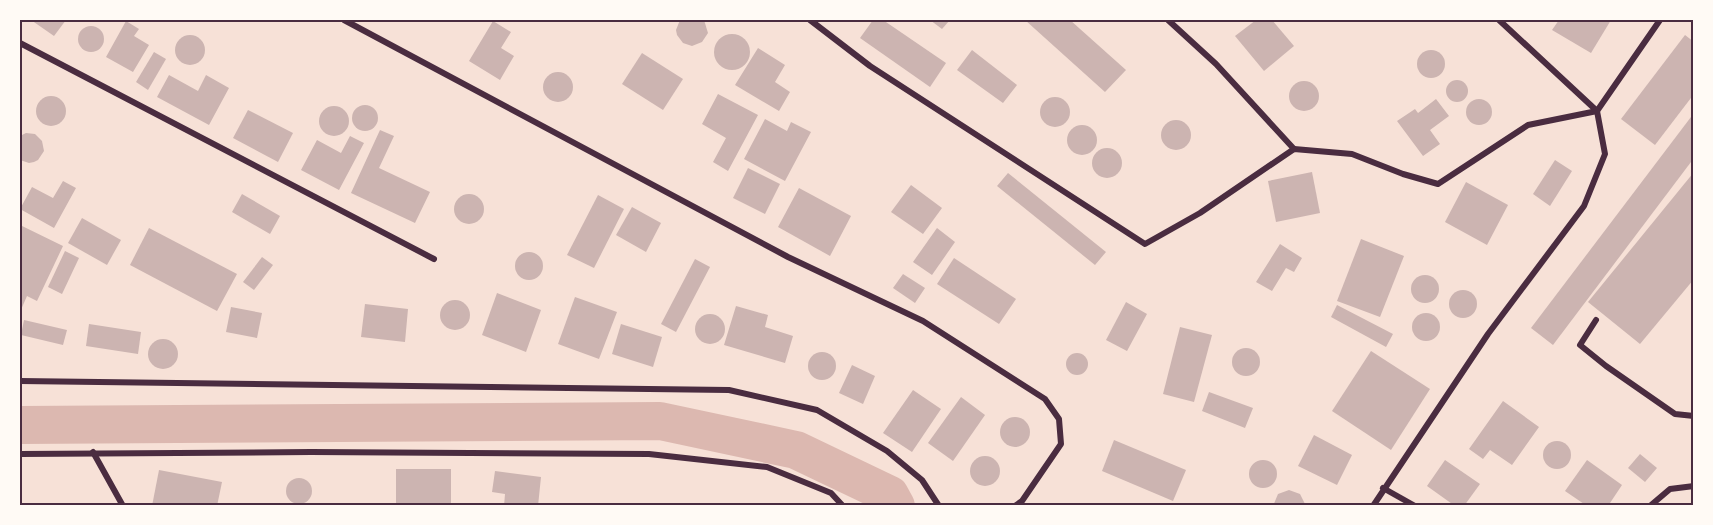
<svg xmlns="http://www.w3.org/2000/svg" width="1713" height="525" viewBox="0 0 1713 525" font-family="Raleway,sans-serif">
  <style>
    .lines { fill: none; stroke-linecap: round; stroke-linejoin: round }
    .canal { stroke: #dcb8b0; stroke-width: 38 }
    .building { fill: #ccb4b1 }
    .minor { stroke: #4a2c40; stroke-width: 6 }
    .neatline { fill: none; stroke: #4a2c40; stroke-width: 2 }
  </style>
  <rect width="100%" height="100%" fill="#f7e1d7"/>
  <g class="lines">
    <path class="canal" d="M 20,425 L 660,421 L 796,450 L 890,495 L 896,506"/>
  </g>
  <g class="building">
    <path d="M 31,20 L 66,20 L 54,36 Z"/>
    <path d="M 680,20 L 704,20 L 708,33 L 702,42 L 692,46 L 683,43 L 677,35 L 676,30 Z"/>
    <path d="M 873,20 L 883,20 L 946,63 L 930,87 L 860,38 Z"/>
    <path d="M 930,20 L 950,20 L 942,29 Z"/>
    <path d="M 1025,20 L 1070,20 L 1126,70 L 1105,92 Z"/>
    <path d="M 1256,20 L 1272,20 L 1294,46 L 1264,71 L 1235,36 Z"/>
    <path d="M 1559,20 L 1611,20 L 1591,53 L 1552,30 Z"/>
    <path d="M 126,21 L 139,29 L 134,36 L 149,45 L 133,72 L 106,57 Z"/>
    <path d="M 493,21 L 511,32 L 501,48 L 514,56 L 500,80 L 469,61 Z"/>
    <circle cx="91" cy="39" r="13"/>
    <circle cx="732" cy="52" r="18"/>
    <path d="M 1685,35 L 1694,42 L 1694,94 L 1655,145 L 1621,119 Z"/>
    <circle cx="190" cy="50" r="15"/>
    <path d="M 758,48 L 785,65 L 775,82 L 790,92 L 779,111 L 735,85 Z"/>
    <circle cx="1431" cy="64" r="14"/>
    <path d="M 972,50 L 1017,85 L 1003,103 L 957,70 Z"/>
    <path d="M 154,52 L 166,59 L 148,90 L 136,82 Z"/>
    <path d="M 642,53 L 683,79 L 663,110 L 622,84 Z"/>
    <circle cx="558" cy="87" r="15"/>
    <path d="M 169,75 L 198,91 L 206,75 L 229,88 L 209,125 L 157,97 Z"/>
    <circle cx="1457" cy="91" r="11"/>
    <circle cx="1304" cy="96" r="15"/>
    <path d="M 718,94 L 758,115 L 728,171 L 713,162 L 726,138 L 702,124 Z"/>
    <circle cx="51" cy="111" r="15"/>
    <circle cx="1055" cy="112" r="15"/>
    <circle cx="1479" cy="112" r="13"/>
    <path d="M 1436,99 L 1449,116 L 1430,130 L 1440,144 L 1423,156 L 1397,121 L 1415,109 L 1418,113 Z"/>
    <circle cx="365" cy="118" r="13"/>
    <circle cx="334" cy="121" r="15"/>
    <path d="M 248,110 L 293,133 L 278,162 L 233,138 Z"/>
    <path d="M 1694,113 L 1694,158 L 1553,345 L 1531,328 Z"/>
    <path d="M 765,119 L 787,131 L 791,122 L 811,132 L 785,181 L 744,159 Z"/>
    <circle cx="1176" cy="135" r="15"/>
    <circle cx="1082" cy="140" r="15"/>
    <path d="M 380,130 L 394,136 L 379,168 L 430,192 L 415,223 L 351,193 Z"/>
    <path d="M 26,133 L 35,134 L 42,141 L 44,151 L 38,160 L 34,162 L 29,163 L 20,160 L 20,136 Z"/>
    <path d="M 350,136 L 364,143 L 339,190 L 301,170 L 317,140 L 341,153 Z"/>
    <circle cx="1107" cy="163" r="15"/>
    <path d="M 1555,160 L 1572,171 L 1550,206 L 1533,194 Z"/>
    <path d="M 748,168 L 780,184 L 765,214 L 733,198 Z"/>
    <path d="M 1312,172 L 1320,213 L 1276,222 L 1268,181 Z"/>
    <path d="M 1694,172 L 1694,279 L 1640,344 L 1588,302 Z"/>
    <path d="M 1008,173 L 1106,252 L 1095,265 L 997,186 Z"/>
    <path d="M 63,181 L 76,188 L 54,228 L 20,209 L 32,187 L 53,198 Z"/>
    <path d="M 1466,182 L 1508,205 L 1487,245 L 1445,222 Z"/>
    <path d="M 911,185 L 942,208 L 923,234 L 891,212 Z"/>
    <path d="M 799,188 L 851,216 L 830,256 L 778,227 Z"/>
    <path d="M 242,194 L 280,216 L 270,234 L 232,212 Z"/>
    <circle cx="469" cy="209" r="15"/>
    <path d="M 598,195 L 624,209 L 594,268 L 567,255 Z"/>
    <path d="M 632,207 L 661,223 L 646,252 L 616,235 Z"/>
    <path d="M 82,218 L 121,240 L 107,265 L 68,243 Z"/>
    <path d="M 20,225 L 63,246 L 37,301 L 27,296 L 20,312 Z"/>
    <path d="M 149,228 L 237,274 L 217,311 L 130,265 Z"/>
    <path d="M 937,228 L 955,242 L 932,275 L 913,262 Z"/>
    <path d="M 1361,239 L 1404,256 L 1380,317 L 1337,301 Z"/>
    <path d="M 1280,244 L 1302,258 L 1294,272 L 1286,268 L 1272,291 L 1256,282 Z"/>
    <path d="M 65,251 L 79,258 L 62,294 L 48,287 Z"/>
    <circle cx="529" cy="266" r="14"/>
    <path d="M 262,257 L 273,265 L 254,290 L 243,282 Z"/>
    <path d="M 954,258 L 1016,299 L 999,324 L 937,284 Z"/>
    <path d="M 695,259 L 710,267 L 676,332 L 661,324 Z"/>
    <path d="M 903,274 L 925,288 L 915,303 L 893,288 Z"/>
    <circle cx="1425" cy="289" r="14"/>
    <circle cx="1463" cy="304" r="14"/>
    <path d="M 497,293 L 541,310 L 526,352 L 482,335 Z"/>
    <path d="M 575,297 L 617,312 L 599,359 L 558,344 Z"/>
    <circle cx="455" cy="315" r="15"/>
    <path d="M 1126,302 L 1147,314 L 1127,351 L 1106,340 Z"/>
    <path d="M 365,304 L 408,309 L 405,342 L 361,337 Z"/>
    <path d="M 1337,305 L 1393,334 L 1386,347 L 1331,317 Z"/>
    <path d="M 736,306 L 768,315 L 765,327 L 793,336 L 785,363 L 724,345 Z"/>
    <path d="M 231,307 L 262,313 L 257,338 L 226,332 Z"/>
    <circle cx="1426" cy="327" r="14"/>
    <circle cx="710" cy="329" r="15"/>
    <path d="M 24,320 L 67,330 L 63,345 L 21,335 Z"/>
    <path d="M 89,324 L 141,332 L 138,354 L 86,346 Z"/>
    <path d="M 621,324 L 662,337 L 653,367 L 612,354 Z"/>
    <path d="M 1180,327 L 1212,335 L 1194,402 L 1163,394 Z"/>
    <circle cx="163" cy="354" r="15"/>
    <circle cx="1246" cy="362" r="14"/>
    <path d="M 1371,351 L 1430,389 L 1391,450 L 1332,411 Z"/>
    <circle cx="822" cy="366" r="14"/>
    <circle cx="1077" cy="364" r="11"/>
    <path d="M 852,365 L 875,376 L 863,404 L 839,393 Z"/>
    <path d="M 913,390 L 941,409 L 912,452 L 883,433 Z"/>
    <path d="M 1209,392 L 1253,408 L 1245,428 L 1202,411 Z"/>
    <path d="M 961,397 L 985,415 L 953,461 L 928,443 Z"/>
    <path d="M 1503,401 L 1539,427 L 1512,465 L 1490,450 L 1483,459 L 1469,449 Z"/>
    <circle cx="1015" cy="432" r="15"/>
    <path d="M 1314,435 L 1352,455 L 1337,485 L 1298,466 Z"/>
    <path d="M 1114,440 L 1186,470 L 1173,501 L 1102,471 Z"/>
    <circle cx="1557" cy="455" r="14"/>
    <path d="M 1640,454 L 1657,468 L 1645,482 L 1628,468 Z"/>
    <circle cx="985" cy="471" r="15"/>
    <path d="M 1445,460 L 1480,484 L 1464,506 L 1455,506 L 1427,486 Z"/>
    <path d="M 1587,460 L 1622,485 L 1608,506 L 1587,506 L 1565,491 Z"/>
    <circle cx="1263" cy="474" r="14"/>
    <rect x="396" y="469" width="55" height="37"/>
    <path d="M 159,470 L 222,482 L 217,506 L 152,506 Z"/>
    <path d="M 495,471 L 541,477 L 538,506 L 504,506 L 505,494 L 492,492 Z"/>
    <circle cx="299" cy="491" r="13"/>
    <path d="M 1289,490 L 1300,494 L 1306,506 L 1273,506 L 1278,494 Z"/>
  </g>
  <g class="lines">
    <g class="minor">
      <path d="M 344,20 L 788,257 L 923,321 L 1045,399 L 1059,419 L 1061,444 L 1022,501 L 1015,506"/>
      <path d="M 810,20 L 870,66 L 1145,244 L 1200,213 L 1294,149 L 1352,154 L 1403,174 L 1438,184 L 1528,125 L 1597,111 L 1660,20"/>
      <path d="M 1168,20 L 1216,64 L 1294,149"/>
      <path d="M 20,43 L 434,259"/>
      <path d="M 1596,320 L 1580,345 L 1606,366 L 1675,414 L 1694,416"/>
      <path d="M 20,381 L 729,390 L 817,410 L 887,451 L 922,480 L 939,506"/>
      <path d="M 93,452 L 123,506"/>
      <path d="M 20,454 L 311,452 L 649,454 L 767,467 L 831,493 L 843,506"/>
      <path d="M 1383,488 L 1415,506"/>
      <path d="M 1373,506 L 1488,334 L 1584,206 L 1605,154 L 1597,111 L 1499,20"/>
      <path d="M 1650,506 L 1670,489 L 1694,486"/>
    </g>
  </g>
  <rect width="1713" height="525" fill="none" stroke="#fffaf5" stroke-width="42"/>
  <rect x="21" y="21" width="1671" height="483" class="neatline"/>
</svg>
